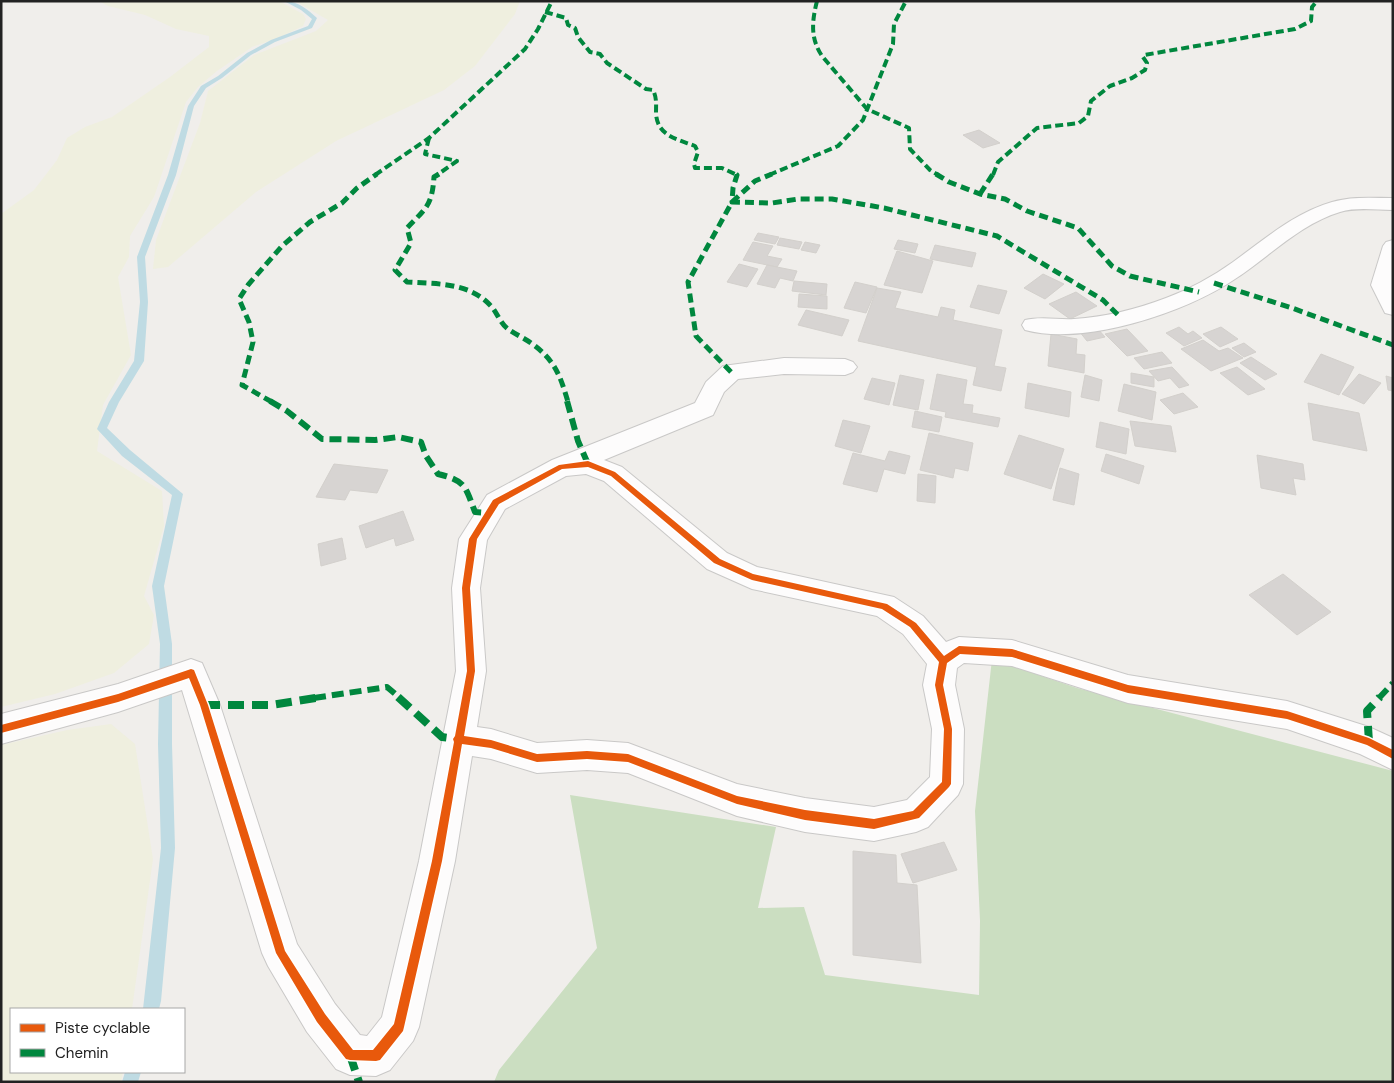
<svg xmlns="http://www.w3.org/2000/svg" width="1394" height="1083" viewBox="0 0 1394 1083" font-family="'DM Sans',sans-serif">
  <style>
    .farmland { fill: #efefdf }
    .forest { fill: #cbdec1 }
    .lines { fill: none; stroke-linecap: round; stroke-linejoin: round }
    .stream { fill: #bfdbe3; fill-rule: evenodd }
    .building { fill: #d7d4d2; stroke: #d3d0cc }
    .minor-casing { stroke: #c9c8c7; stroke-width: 2 }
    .minor { fill: #fdfcfc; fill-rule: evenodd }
    .quiet-far3 { stroke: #00873e; stroke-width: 4; stroke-dasharray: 8 4; stroke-linecap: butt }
    .quiet-far2 { stroke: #00873e; stroke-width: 5; stroke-dasharray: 9 5; stroke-linecap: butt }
    .quiet-far1 { stroke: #00873e; stroke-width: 6; stroke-dasharray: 12 6; stroke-linecap: butt }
    .quiet { stroke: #00873e; stroke-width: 8; stroke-dasharray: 16 8; stroke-linecap: butt }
    .cycleway-casing { stroke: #fff; stroke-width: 3 }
    .cycleway { fill: #e8590c; fill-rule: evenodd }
  </style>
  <rect width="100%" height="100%" fill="#f0eeeb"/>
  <g class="farmland">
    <path d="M 99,1 L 279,1 L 303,14 L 306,19 L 303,26 L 278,38 L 252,47 L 217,71 L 198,87 L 186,102 L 154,197 L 130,236 L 129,257 L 118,277 L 131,355 L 103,405 L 97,451 L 162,491 L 164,526 L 144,596 L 154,615 L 149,644 L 114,673 L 55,694 L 1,707 L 1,214 L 34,190 L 57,160 L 67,138 L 85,127 L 112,117 L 170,77 L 209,47 L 209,36 L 176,29 L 145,15 L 108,6 Z"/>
    <path d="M 295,1 L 520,1 L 515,14 L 475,66 L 444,90 L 336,141 L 256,192 L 168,267 L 153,269 L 156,240 L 200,123 L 208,91 L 254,55 L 316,31 L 328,20 Z"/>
    <path d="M 111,724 L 135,744 L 153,859 L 132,1009 L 11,1009 L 11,1072 L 123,1072 L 121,1082 L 1,1082 L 1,745 L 67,730 Z"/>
  </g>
  <path class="forest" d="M 992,659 L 1077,688 L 1393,771 L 1393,1082 L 494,1082 L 499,1070 L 597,948 L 570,795 L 776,827 L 758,908 L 804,907 L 825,975 L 979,995 L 980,921 L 975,811 Z"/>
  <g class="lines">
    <g class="stream">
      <path d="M 284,1 C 298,1 307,9 317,18 L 312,28 L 275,42 L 251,55 L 222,78 L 206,88 L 194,106 L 176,175 L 145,257 L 148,302 L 144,361 L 119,402 L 107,428 L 130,450 L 183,494 L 164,586 L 172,644 L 172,744 L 175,848 L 161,1001 L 159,1009 L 143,1009 L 161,848 L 158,744 L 160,644 L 152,586 L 172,495 L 122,456 L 97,429 L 109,402 L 134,361 L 140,302 L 137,257 L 168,175 L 188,106 L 201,86 L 218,76 L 247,53 L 271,40 L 308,26 L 312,19 L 301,10 Z"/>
      <path d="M 125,1072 L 141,1072 L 138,1082 L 122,1082 Z"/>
    </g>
  </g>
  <g class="building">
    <path d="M 979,130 L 1000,143 L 983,148 L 963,135 Z"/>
    <path d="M 758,233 L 779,237 L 775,244 L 754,240 Z"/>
    <path d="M 780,238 L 802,242 L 799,249 L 777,245 Z"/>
    <path d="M 898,240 L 918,244 L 915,253 L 894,249 Z"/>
    <path d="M 753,242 L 773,246 L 767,256 L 782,259 L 777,267 L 743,260 Z"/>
    <path d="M 805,242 L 820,245 L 816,253 L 801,250 Z"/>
    <path d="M 935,245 L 976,253 L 972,267 L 930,259 Z"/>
    <path d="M 897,251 L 933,261 L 922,293 L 884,285 Z"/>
    <path d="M 739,264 L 758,269 L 747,287 L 727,282 Z"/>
    <path d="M 767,265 L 797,271 L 793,281 L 780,278 L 775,288 L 757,284 Z"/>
    <path d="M 1043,274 L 1064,284 L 1045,299 L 1024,288 Z"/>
    <path d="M 794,281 L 827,284 L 826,295 L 792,291 Z"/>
    <path d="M 855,282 L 877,287 L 866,313 L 844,308 Z"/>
    <path d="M 978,285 L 1007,291 L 999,314 L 970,307 Z"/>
    <path d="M 877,288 L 901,292 L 895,308 L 938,317 L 941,307 L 955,310 L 953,320 L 1002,330 L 994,366 L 1006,368 L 1001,391 L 973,385 L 977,367 L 858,341 Z"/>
    <path d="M 1076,292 L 1097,306 L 1070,319 L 1049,304 Z"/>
    <path d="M 799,294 L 827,296 L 827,309 L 798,307 Z"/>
    <path d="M 806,310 L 849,320 L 842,336 L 798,325 Z"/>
    <path d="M 1179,327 L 1188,334 L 1193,331 L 1202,338 L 1184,346 L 1166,333 Z"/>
    <path d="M 1221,327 L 1238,339 L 1220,347 L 1203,334 Z"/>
    <path d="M 1097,328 L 1105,337 L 1087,341 L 1079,331 Z"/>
    <path d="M 1127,329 L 1148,351 L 1127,356 L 1105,334 Z"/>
    <path d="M 1051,334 L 1077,339 L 1076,354 L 1085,355 L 1084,373 L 1048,366 Z"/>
    <path d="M 1203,340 L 1219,351 L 1228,348 L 1243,358 L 1211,371 L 1181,349 Z"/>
    <path d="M 1244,343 L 1256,352 L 1244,357 L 1232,348 Z"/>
    <path d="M 1162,352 L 1172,363 L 1144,369 L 1134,358 Z"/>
    <path d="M 1321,354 L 1354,367 L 1339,395 L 1304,382 Z"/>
    <path d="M 1251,357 L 1277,374 L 1265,380 L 1240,363 Z"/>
    <path d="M 1172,367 L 1189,385 L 1179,388 L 1170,378 L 1158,381 L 1149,371 Z"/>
    <path d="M 1237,367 L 1265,389 L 1248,395 L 1220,373 Z"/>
    <path d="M 1131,373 L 1154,377 L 1154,387 L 1131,383 Z"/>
    <path d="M 937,374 L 967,380 L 963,404 L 973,405 L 972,413 L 1000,418 L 998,427 L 945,417 L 946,412 L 930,409 Z"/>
    <path d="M 1359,374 L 1381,383 L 1364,404 L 1342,394 Z"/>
    <path d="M 900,375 L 924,380 L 918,410 L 893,405 Z"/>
    <path d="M 1085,375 L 1102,380 L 1099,401 L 1081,397 Z"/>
    <path d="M 1386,376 L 1393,378 L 1393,391 L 1388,390 Z"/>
    <path d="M 872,378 L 895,383 L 889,405 L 864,399 Z"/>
    <path d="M 1028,383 L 1071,392 L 1069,417 L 1025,408 Z"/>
    <path d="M 1124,384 L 1156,392 L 1152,420 L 1118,411 Z"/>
    <path d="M 1183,393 L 1198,407 L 1174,414 L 1160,400 Z"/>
    <path d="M 1308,403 L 1359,413 L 1367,451 L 1313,440 Z"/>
    <path d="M 915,411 L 942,417 L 939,432 L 912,427 Z"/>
    <path d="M 843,420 L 870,426 L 861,453 L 835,446 Z"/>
    <path d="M 1130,421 L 1171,426 L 1176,452 L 1135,446 Z"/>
    <path d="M 1100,422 L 1129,429 L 1126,454 L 1096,447 Z"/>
    <path d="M 929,433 L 973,443 L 968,471 L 955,468 L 953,478 L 920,470 Z"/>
    <path d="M 1019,435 L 1064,449 L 1051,489 L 1004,474 Z"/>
    <path d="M 889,451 L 910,456 L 905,474 L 884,469 L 877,492 L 843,484 L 853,453 L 885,461 Z"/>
    <path d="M 1106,454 L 1144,466 L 1139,484 L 1101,471 Z"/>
    <path d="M 1257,455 L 1303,464 L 1305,480 L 1293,478 L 1296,495 L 1261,488 Z"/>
    <path d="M 334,464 L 388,470 L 377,493 L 350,490 L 345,500 L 316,497 Z"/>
    <path d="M 1060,468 L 1079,474 L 1074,505 L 1053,500 Z"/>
    <path d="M 918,474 L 936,476 L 935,503 L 917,501 Z"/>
    <path d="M 403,511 L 414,540 L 396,546 L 394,538 L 366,548 L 359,526 Z"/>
    <path d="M 342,538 L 346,559 L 321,566 L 318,544 Z"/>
    <path d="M 1283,574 L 1331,612 L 1297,635 L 1249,595 Z"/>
    <path d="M 944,842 L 957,870 L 913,883 L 901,854 Z"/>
    <path d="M 853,851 L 896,855 L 897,883 L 917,885 L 921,963 L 853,955 Z"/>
  </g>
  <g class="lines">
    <defs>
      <g id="minor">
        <path d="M 1393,198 L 1393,210 C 1376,210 1356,207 1340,212 C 1300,224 1269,257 1235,279 C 1185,313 1084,346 1025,330 L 1022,325 L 1025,320 C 1041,316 1058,320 1074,319 C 1105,317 1137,309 1166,298 C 1190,289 1212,277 1233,262 C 1265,239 1294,213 1332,202 C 1352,196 1373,198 1393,198 Z"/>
        <path d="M 1393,240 L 1393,315 L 1385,313 L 1371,285 L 1383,246 L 1386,242 Z"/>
        <path d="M 784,358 L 845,359 L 853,362 L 857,367 L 853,372 L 845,375 L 784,374 L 738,379 L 724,392 L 713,415 L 604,460 L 622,467 L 727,553 L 757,567 L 894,597 L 923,616 L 946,642 L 959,637 L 1012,640 L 1128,675 L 1287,701 L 1369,727 L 1393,738 L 1393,770 L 1360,754 L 1287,729 L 1128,703 L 1012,666 L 964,663 L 957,668 L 955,685 L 964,729 L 963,784 L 958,795 L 928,827 L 916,832 L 874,841 L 805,832 L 737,816 L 628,773 L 587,770 L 537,773 L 491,759 L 472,756 L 455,861 L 419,1027 L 413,1041 L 390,1070 L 376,1076 L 350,1075 L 336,1069 L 307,1032 L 268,966 L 262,953 L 182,690 L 118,712 L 1,744 L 1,714 L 118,684 L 191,659 L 202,663 L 220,705 L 297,944 L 335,1004 L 360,1035 L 367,1036 L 382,1017 L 419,861 L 442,742 L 441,739 L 444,732 L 456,671 L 452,588 L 459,539 L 487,495 L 552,460 L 695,403 L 706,382 L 723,366 ZM 586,474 L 604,481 L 707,569 L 752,589 L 877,616 L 903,634 L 927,664 L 923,685 L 932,729 L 930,777 L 907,800 L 874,807 L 805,798 L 737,784 L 628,743 L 587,740 L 537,743 L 491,729 L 477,727 L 486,671 L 480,588 L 487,540 L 505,509 L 566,476 Z"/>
      </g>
    </defs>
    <use href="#minor" class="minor-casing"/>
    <use href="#minor" class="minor"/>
    <g class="quiet-far3">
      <path d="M 817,1 C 812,21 810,38 822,56 L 867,109 L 909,128 L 910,149 L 930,170 L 938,175"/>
      <path d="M 545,12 L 566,18 L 568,25 L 575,28 L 578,37 L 590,52 L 600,54 L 607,63 L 646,89 L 653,90 C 657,98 656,105 656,113 C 657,136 677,139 695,146 L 698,152 L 694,164 L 695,168 L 722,168 L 737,175"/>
      <path d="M 429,138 L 425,154 L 457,161 L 437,175"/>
      <path d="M 375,175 L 429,138 L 525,49 L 538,29 L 552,1"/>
      <path d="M 769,175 L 838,146 L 863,120 L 893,44 L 894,24 L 906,1"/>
      <path d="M 993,175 L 998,162 L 1037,128 L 1079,123 L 1088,116 L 1091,101 L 1110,86 L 1132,78 L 1145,70 L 1147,63 L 1143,57 L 1144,55 L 1295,29 L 1311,21 L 1312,7 L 1317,1"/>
    </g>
    <g class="quiet-far2">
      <path d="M 439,174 L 434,177 C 432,206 426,208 407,228 L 411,243 L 395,270 L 407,282 C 436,284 468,282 490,305 C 497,312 500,323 508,329 C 515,334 524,338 531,343 C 555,360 560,375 568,402"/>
      <path d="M 736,174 L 737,175 L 733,188 L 732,202 L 772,203 L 798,199 L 832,199 L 884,208 L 997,236 L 1103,300 L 1121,318"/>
      <path d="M 936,174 L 949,182 L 980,194 L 1005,199 L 1027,211 L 1078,228 L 1112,266 L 1130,276 L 1199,292"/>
      <path d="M 980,194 L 993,174"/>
      <path d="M 1214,283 L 1292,308 L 1393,345"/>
      <path d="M 731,372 L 696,336 L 688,282 L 732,202 L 755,181 L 772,174"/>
      <path d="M 272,402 L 242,385 L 253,342 L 249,322 L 239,299 L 248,285 L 282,246 L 310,222 L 342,203 L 357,188 L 377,174"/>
    </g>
    <g class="quiet-far1">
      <path d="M 270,401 L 287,411 L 322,439 L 375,440 L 398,437 L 421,442 L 426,456 L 438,474 C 466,481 465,486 475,512 L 489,513"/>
      <path d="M 567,401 L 578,441 L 588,464"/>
      <path d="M 314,698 L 387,687 L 400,698"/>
      <path d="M 1379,698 L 1393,683"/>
    </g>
    <g class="quiet">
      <path d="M 398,697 L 442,737 L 457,739"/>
      <path d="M 204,705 L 271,705 L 322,697"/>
      <path d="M 1369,742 L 1367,711 L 1380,697"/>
      <path d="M 350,1055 L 359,1082"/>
    </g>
    <defs>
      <path id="cycleway" d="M 588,461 L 615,472 L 720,559 L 753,574 L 887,604 L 916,623 L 944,656 L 959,646 L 1012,649 L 1128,685 L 1287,711 L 1369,738 L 1393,750 L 1393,759 L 1367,745 L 1287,719 L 1128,693 L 1012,657 L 960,654 L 947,663 L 943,685 L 952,729 L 951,784 L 949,787 L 919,818 L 874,829 L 805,820 L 737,804 L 628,762 L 587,759 L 537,762 L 491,748 L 462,744 L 442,861 L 404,1027 L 403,1031 L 380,1060 L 376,1061 L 350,1060 L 346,1059 L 317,1022 L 276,953 L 200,705 L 189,678 L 118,702 L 1,733 L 1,725 L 118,694 L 191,669 L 194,670 L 208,705 L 285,951 L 325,1014 L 353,1050 L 373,1050 L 394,1024 L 432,861 L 454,742 L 453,739 L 455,736 L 467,671 L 462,588 L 469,539 L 493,500 L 559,465 ZM 588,467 L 611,476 L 714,563 L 752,580 L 882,609 L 910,627 L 939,662 L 935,685 L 944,729 L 942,782 L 913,811 L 874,819 L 805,810 L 737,796 L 628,754 L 587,751 L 537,754 L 491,740 L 464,736 L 475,671 L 470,588 L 477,539 L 499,504 L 562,469 Z"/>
    </defs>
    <use href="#cycleway" class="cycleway-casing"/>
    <use href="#cycleway" class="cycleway"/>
  </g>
  <rect width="1394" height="1083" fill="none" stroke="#222222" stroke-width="5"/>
  <rect x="10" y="1008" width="175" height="65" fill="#ffffff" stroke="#a7a7a7"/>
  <rect x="20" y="1024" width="25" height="8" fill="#e8590c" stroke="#a7a7a7"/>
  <text x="55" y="1033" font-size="15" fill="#222222">Piste cyclable</text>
  <rect x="20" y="1049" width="25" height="8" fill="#00873e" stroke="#a7a7a7"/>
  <text x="55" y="1058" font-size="15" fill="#222222">Chemin</text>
</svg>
